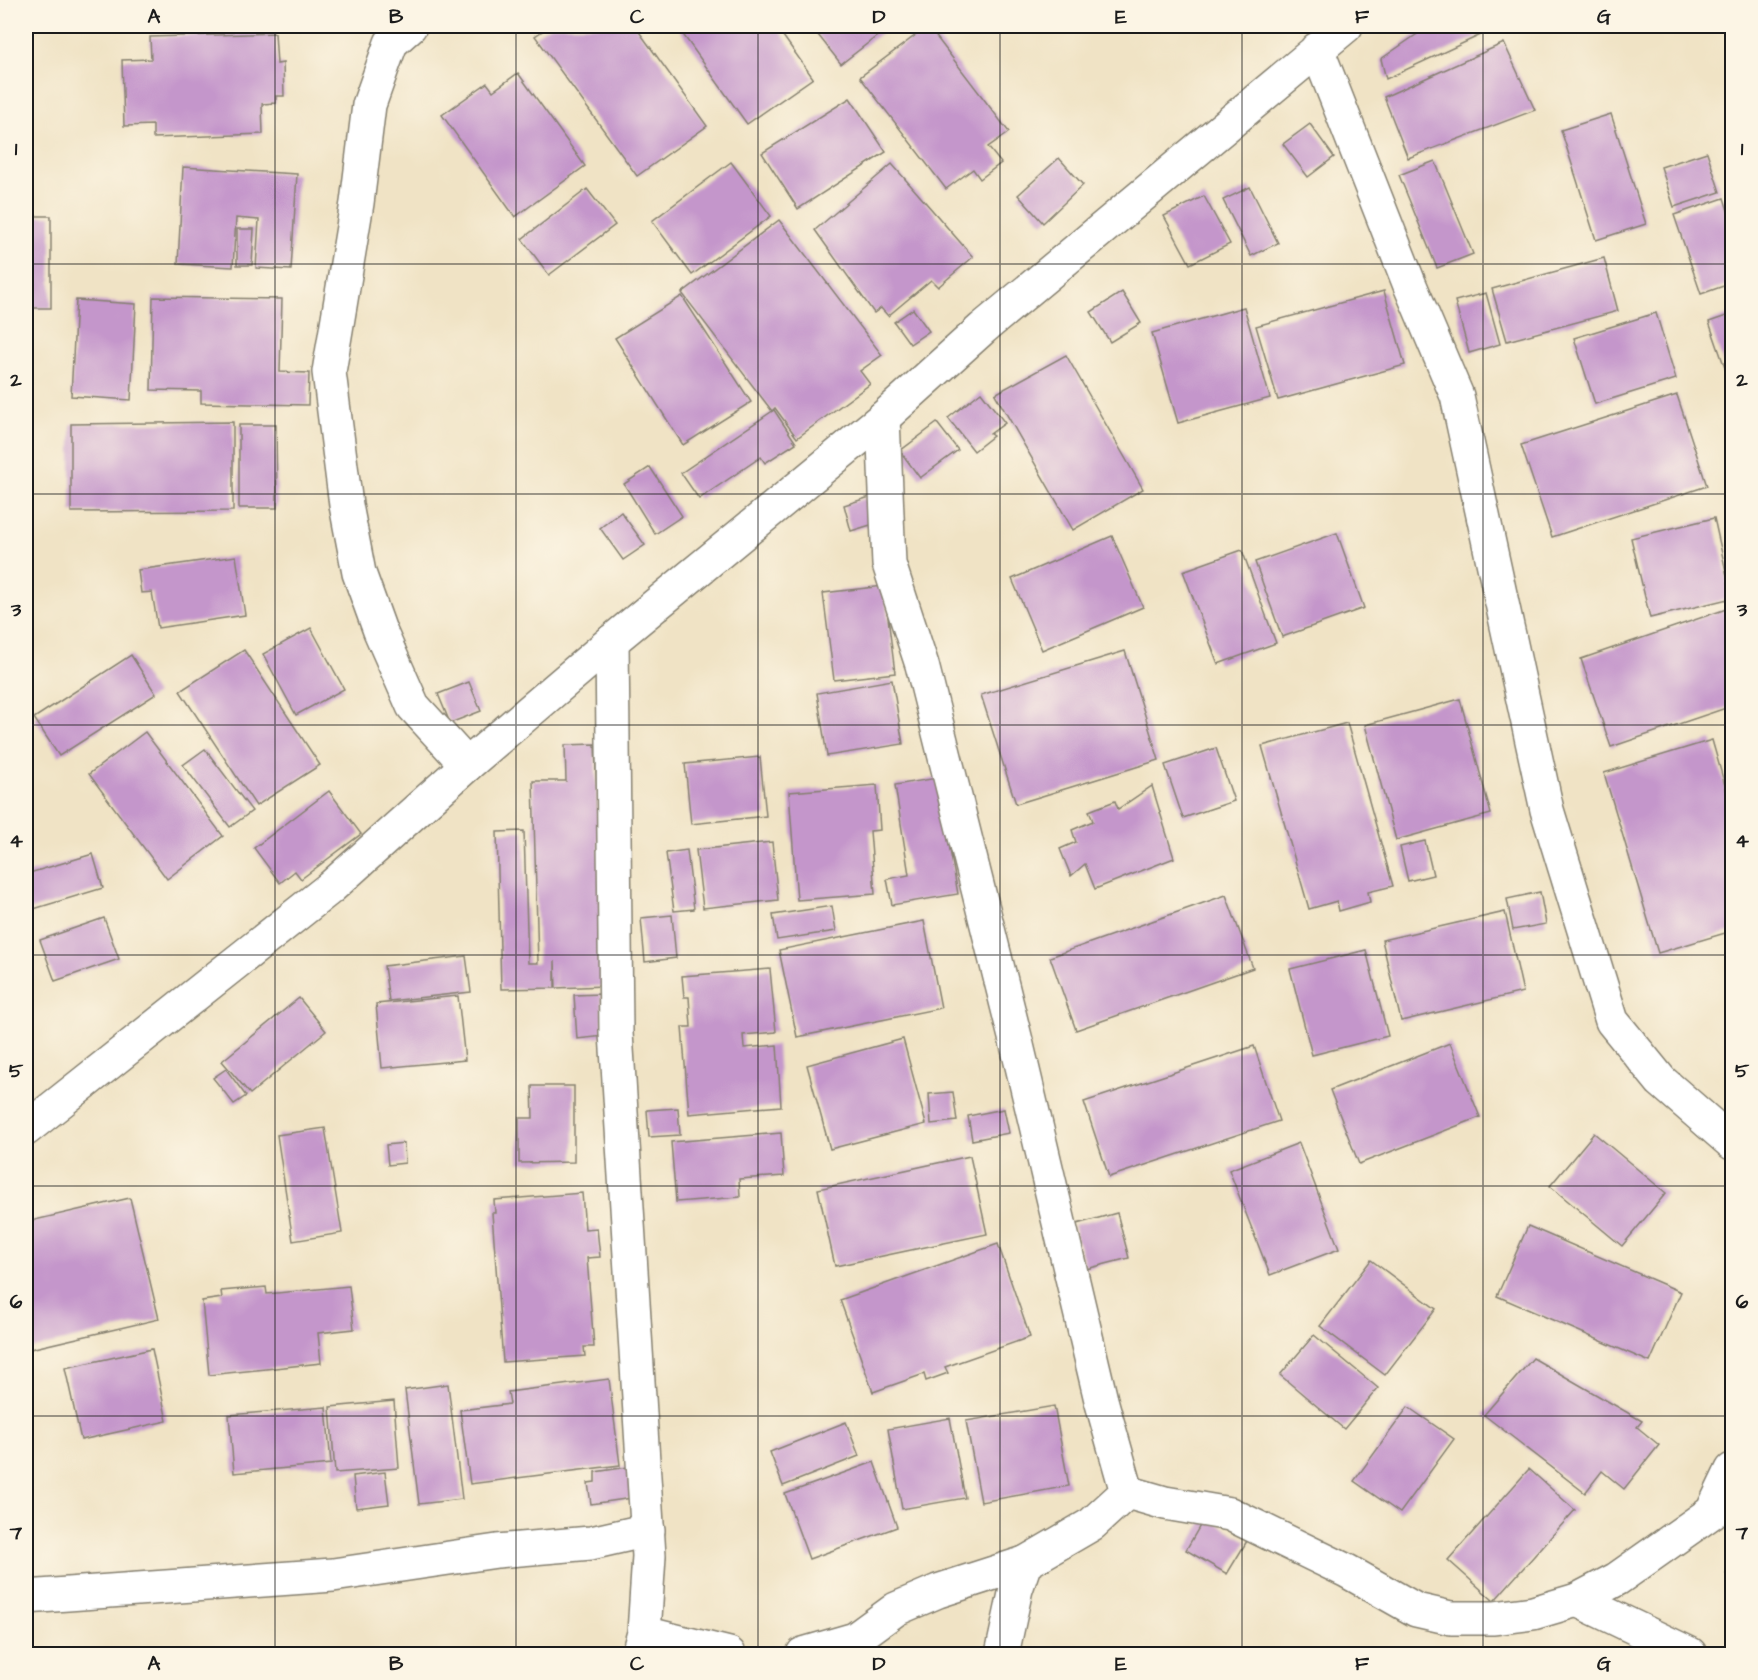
<svg xmlns="http://www.w3.org/2000/svg" width="1758" height="1680" viewBox="0 0 1758 1680" font-family="'Architects Daughter',sans-serif">
  <style>
    .building { fill: #c496cb }
    .lines { fill: none; stroke-linecap: round; stroke-linejoin: round }
    .street-casing { stroke: #868070; stroke-width: 36 }
    .street { stroke: #fff; stroke-width: 33 }
    .grid { fill: none; stroke: #1c1c1c; stroke-width: 1.5; stroke-opacity: 0.55 }
    .neatline { fill: none; stroke: #1c1c1c; stroke-width: 2 }
    .grid-label { font-size: 20px; text-anchor: middle; font-weight: bold; fill: #1c1c1c }
  </style>
  <rect width="100%" height="100%" fill="#fcf5e5"/>
  <filter id="ink" filterUnits="userSpaceOnUse"><feTurbulence type="fractalNoise" baseFrequency=".0167" numOctaves="2"/><feDisplacementMap in="SourceGraphic" scale="12" xChannelSelector="R" yChannelSelector="G"/><feConvolveMatrix kernelMatrix="1 2 1 2 8 2 1 2 1" color-interpolation-filters="sRGB"/></filter>
  <filter id="wash" filterUnits="userSpaceOnUse"><feTurbulence type="fractalNoise" baseFrequency=".008" numOctaves="4" result="noise"/><feDisplacementMap in="SourceGraphic" scale="24" xChannelSelector="R" yChannelSelector="G"/><feGaussianBlur stdDeviation="1.35" result="paint"/><feColorMatrix in="noise" values="0 0 0 0 0 0 0 0 0 0 0 0 0 0 0 0 0 1.4 0 .05"/><feComposite in="paint" operator="in"/></filter>
  <g filter="url(#wash)">
    <rect width="100%" height="100%" fill="#f0e3c5"/>
    <g id="blocks">
      <g class="building">
        <path d="M 550,26 L 635,26 L 707,126 L 637,176 L 535,36 Z"/>
        <path d="M 677,26 L 776,26 L 813,78 L 747,124 Z"/>
        <path d="M 811,26 L 890,26 L 841,64 Z"/>
        <path d="M 928,26 L 1009,132 L 988,147 L 1001,163 L 980,179 L 973,169 L 946,189 L 860,77 Z"/>
        <path d="M 1429,26 L 1500,26 L 1386,79 L 1381,59 Z"/>
        <path d="M 275,33 L 277,64 L 283,63 L 284,96 L 276,96 L 276,103 L 262,104 L 263,134 L 153,138 L 153,125 L 124,126 L 122,60 L 151,59 L 150,37 Z"/>
        <path d="M 1504,43 L 1535,110 L 1408,158 L 1384,97 Z"/>
        <path d="M 518,73 L 585,166 L 515,217 L 442,115 L 487,83 L 493,91 Z"/>
        <path d="M 850,98 L 886,152 L 798,209 L 762,153 Z"/>
        <path d="M 1611,114 L 1646,224 L 1596,240 L 1561,130 Z"/>
        <path d="M 1310,124 L 1334,157 L 1308,177 L 1283,144 Z"/>
        <path d="M 1707,152 L 1720,192 L 1674,207 L 1661,167 Z"/>
        <path d="M 1059,158 L 1083,185 L 1043,223 L 1018,195 Z"/>
        <path d="M 1435,161 L 1473,254 L 1437,268 L 1399,175 Z"/>
        <path d="M 731,162 L 771,216 L 692,275 L 652,221 Z"/>
        <path d="M 892,164 L 973,257 L 938,287 L 931,280 L 888,316 L 881,308 L 874,313 L 815,230 Z"/>
        <path d="M 183,167 L 297,174 L 291,270 L 256,268 L 259,220 L 236,218 L 233,267 L 178,264 Z"/>
        <path d="M 1250,187 L 1278,243 L 1251,256 L 1223,200 Z"/>
        <path d="M 587,189 L 615,225 L 549,275 L 522,239 Z"/>
        <path d="M 1204,196 L 1230,244 L 1190,264 L 1164,216 Z"/>
        <path d="M 1724,198 L 1732,223 L 1732,283 L 1701,294 L 1674,215 Z"/>
        <rect x="26" y="216" width="25" height="92"/>
        <path d="M 779,220 L 882,355 L 860,371 L 870,384 L 797,438 L 775,408 L 772,411 L 682,293 Z"/>
        <path d="M 237,229 L 254,229 L 252,265 L 237,265 Z"/>
        <path d="M 1604,258 L 1618,311 L 1507,341 L 1492,289 Z"/>
        <path d="M 1384,291 L 1405,365 L 1278,400 L 1256,326 Z"/>
        <path d="M 1122,292 L 1141,323 L 1110,342 L 1091,312 Z"/>
        <path d="M 1486,293 L 1500,344 L 1469,353 L 1455,301 Z"/>
        <path d="M 682,296 L 751,402 L 683,445 L 615,338 Z"/>
        <path d="M 153,297 L 282,299 L 280,372 L 309,373 L 308,405 L 201,403 L 201,391 L 151,390 Z"/>
        <path d="M 76,300 L 136,304 L 131,400 L 71,396 Z"/>
        <path d="M 1244,307 L 1270,398 L 1178,423 L 1152,333 Z"/>
        <path d="M 913,309 L 929,331 L 910,344 L 894,322 Z"/>
        <path d="M 1656,313 L 1676,379 L 1595,404 L 1574,338 Z"/>
        <path d="M 1732,314 L 1732,388 L 1709,322 Z"/>
        <path d="M 1066,355 L 1143,489 L 1073,530 L 995,394 Z"/>
        <path d="M 981,392 L 1005,423 L 990,434 L 993,436 L 974,451 L 948,418 Z"/>
        <path d="M 1677,395 L 1707,486 L 1552,537 L 1521,445 Z"/>
        <path d="M 774,410 L 796,443 L 765,463 L 761,457 L 699,499 L 681,473 Z"/>
        <path d="M 233,422 L 233,511 L 71,512 L 71,424 Z"/>
        <path d="M 937,423 L 958,450 L 920,478 L 900,451 Z"/>
        <path d="M 239,425 L 276,425 L 277,508 L 239,508 Z"/>
        <path d="M 650,467 L 682,516 L 655,534 L 624,484 Z"/>
        <path d="M 870,497 L 877,523 L 851,531 L 844,505 Z"/>
        <path d="M 621,512 L 645,545 L 623,560 L 600,528 Z"/>
        <path d="M 1714,518 L 1732,598 L 1650,618 L 1631,538 Z"/>
        <path d="M 1337,533 L 1364,608 L 1282,637 L 1255,562 Z"/>
        <path d="M 1112,536 L 1143,607 L 1042,650 L 1012,579 Z"/>
        <path d="M 1242,550 L 1276,643 L 1218,664 L 1183,571 Z"/>
        <path d="M 236,556 L 245,615 L 158,628 L 152,592 L 141,593 L 138,570 Z"/>
        <path d="M 884,586 L 895,673 L 834,680 L 823,593 Z"/>
        <path d="M 1732,607 L 1732,706 L 1611,747 L 1581,659 Z"/>
        <path d="M 311,628 L 344,689 L 296,715 L 263,654 Z"/>
        <path d="M 244,650 L 320,765 L 256,806 L 180,691 Z"/>
        <path d="M 1125,651 L 1159,760 L 1016,804 L 981,695 Z"/>
        <path d="M 131,655 L 156,694 L 59,756 L 34,718 Z"/>
        <path d="M 892,680 L 903,744 L 827,756 L 817,693 Z"/>
        <path d="M 469,682 L 481,711 L 450,723 L 438,694 Z"/>
        <path d="M 1460,699 L 1491,814 L 1396,840 L 1365,725 Z"/>
        <path d="M 1347,723 L 1393,886 L 1368,892 L 1370,902 L 1339,911 L 1337,901 L 1309,909 L 1262,746 Z"/>
        <path d="M 145,732 L 223,836 L 167,879 L 89,774 Z"/>
        <path d="M 1712,740 L 1732,810 L 1732,931 L 1658,953 L 1604,773 Z"/>
        <path d="M 595,744 L 604,986 L 556,988 L 555,961 L 555,988 L 501,989 L 497,832 L 524,831 L 528,963 L 538,963 L 533,781 L 566,781 L 565,745 Z"/>
        <path d="M 1216,748 L 1234,801 L 1183,818 L 1165,765 Z"/>
        <path d="M 205,749 L 252,811 L 230,827 L 183,765 Z"/>
        <path d="M 760,757 L 766,816 L 691,824 L 685,764 Z"/>
        <path d="M 937,778 L 958,894 L 892,905 L 887,879 L 909,875 L 895,785 Z"/>
        <path d="M 877,785 L 880,830 L 870,831 L 875,894 L 797,900 L 789,792 Z"/>
        <path d="M 1152,786 L 1174,858 L 1095,889 L 1085,864 L 1071,876 L 1060,849 L 1076,842 L 1072,830 L 1093,821 L 1089,811 L 1115,801 L 1118,809 Z"/>
        <path d="M 329,791 L 361,834 L 301,879 L 295,871 L 280,883 L 254,848 Z"/>
        <path d="M 1425,841 L 1433,875 L 1408,881 L 1400,847 Z"/>
        <path d="M 772,842 L 778,900 L 703,908 L 696,850 Z"/>
        <path d="M 687,850 L 694,909 L 674,911 L 666,853 Z"/>
        <path d="M 93,854 L 103,888 L 27,911 L 26,874 Z"/>
        <path d="M 1540,892 L 1546,924 L 1513,930 L 1507,899 Z"/>
        <path d="M 1226,895 L 1253,968 L 1076,1030 L 1050,957 Z"/>
        <path d="M 832,906 L 836,931 L 777,940 L 773,915 Z"/>
        <path d="M 1505,912 L 1523,992 L 1401,1021 L 1382,940 Z"/>
        <path d="M 672,915 L 676,958 L 645,962 L 641,918 Z"/>
        <path d="M 104,918 L 119,959 L 55,981 L 40,940 Z"/>
        <path d="M 924,921 L 941,1008 L 797,1037 L 779,950 Z"/>
        <path d="M 1366,950 L 1388,1036 L 1312,1055 L 1290,969 Z"/>
        <path d="M 466,956 L 471,992 L 389,1001 L 384,966 Z"/>
        <path d="M 770,969 L 776,1032 L 743,1035 L 744,1048 L 777,1045 L 781,1106 L 689,1114 L 682,1027 L 691,1027 L 689,997 L 684,997 L 682,976 Z"/>
        <path d="M 601,994 L 604,1036 L 577,1039 L 574,995 Z"/>
        <path d="M 458,996 L 465,1060 L 382,1068 L 376,1004 Z"/>
        <path d="M 299,998 L 326,1031 L 250,1094 L 222,1061 Z"/>
        <path d="M 1732,1030 L 1732,1047 L 1727,1031 Z"/>
        <path d="M 903,1039 L 926,1124 L 830,1149 L 807,1065 Z"/>
        <path d="M 1450,1043 L 1480,1117 L 1359,1164 L 1330,1090 Z"/>
        <path d="M 1254,1046 L 1279,1121 L 1109,1177 L 1084,1102 Z"/>
        <path d="M 226,1069 L 246,1096 L 234,1104 L 213,1078 Z"/>
        <path d="M 532,1086 L 574,1086 L 574,1162 L 519,1163 L 519,1118 L 533,1118 Z"/>
        <path d="M 953,1092 L 957,1121 L 931,1124 L 929,1094 Z"/>
        <path d="M 678,1108 L 680,1135 L 649,1137 L 647,1110 Z"/>
        <path d="M 1004,1109 L 1009,1133 L 972,1140 L 968,1116 Z"/>
        <path d="M 325,1128 L 342,1233 L 293,1241 L 277,1135 Z"/>
        <path d="M 781,1133 L 784,1176 L 739,1179 L 740,1197 L 676,1202 L 671,1142 Z"/>
        <path d="M 1594,1133 L 1666,1193 L 1622,1246 L 1550,1186 Z"/>
        <path d="M 404,1143 L 405,1163 L 388,1165 L 386,1145 Z"/>
        <path d="M 1299,1143 L 1339,1249 L 1270,1275 L 1229,1170 Z"/>
        <path d="M 970,1156 L 987,1234 L 835,1266 L 818,1189 Z"/>
        <path d="M 582,1193 L 585,1229 L 597,1228 L 600,1257 L 587,1258 L 594,1347 L 584,1347 L 585,1356 L 503,1362 L 492,1213 L 495,1213 L 494,1200 Z"/>
        <path d="M 130,1198 L 159,1319 L 30,1349 L 26,1329 L 26,1222 Z"/>
        <path d="M 1117,1213 L 1129,1258 L 1086,1269 L 1073,1225 Z"/>
        <path d="M 1528,1226 L 1681,1292 L 1650,1362 L 1497,1296 Z"/>
        <path d="M 998,1244 L 1030,1337 L 945,1367 L 948,1373 L 926,1381 L 924,1374 L 873,1392 L 840,1300 Z"/>
        <path d="M 1371,1260 L 1436,1309 L 1385,1375 L 1320,1326 Z"/>
        <path d="M 349,1286 L 354,1329 L 318,1333 L 321,1363 L 209,1375 L 202,1301 L 222,1298 L 221,1291 L 266,1287 L 267,1294 Z"/>
        <path d="M 1314,1335 L 1378,1388 L 1344,1429 L 1280,1375 Z"/>
        <path d="M 152,1349 L 167,1421 L 81,1440 L 65,1368 Z"/>
        <path d="M 1533,1358 L 1642,1421 L 1637,1427 L 1659,1445 L 1624,1489 L 1602,1471 L 1585,1493 L 1484,1415 Z"/>
        <path d="M 609,1379 L 620,1465 L 470,1484 L 460,1410 L 510,1404 L 508,1392 Z"/>
        <path d="M 448,1384 L 462,1499 L 419,1504 L 405,1390 Z"/>
        <path d="M 394,1401 L 399,1468 L 335,1473 L 330,1407 Z"/>
        <path d="M 1054,1406 L 1069,1486 L 981,1502 L 966,1421 Z"/>
        <path d="M 326,1407 L 331,1464 L 234,1473 L 229,1415 Z"/>
        <path d="M 1408,1407 L 1454,1439 L 1400,1513 L 1354,1481 Z"/>
        <path d="M 950,1418 L 965,1498 L 902,1509 L 888,1429 Z"/>
        <path d="M 846,1422 L 859,1456 L 783,1486 L 770,1452 Z"/>
        <path d="M 874,1462 L 897,1527 L 809,1559 L 785,1494 Z"/>
        <path d="M 635,1466 L 639,1497 L 591,1504 L 588,1483 L 595,1482 L 595,1472 Z"/>
        <path d="M 1529,1469 L 1575,1510 L 1494,1601 L 1448,1560 Z"/>
        <path d="M 385,1472 L 389,1504 L 356,1508 L 353,1476 Z"/>
        <path d="M 1205,1517 L 1247,1541 L 1227,1574 L 1186,1550 Z"/>
        <path d="M 1732,1564 L 1732,1577 L 1726,1574 Z"/>
      </g>
    </g>
  </g>
  <g filter="url(#ink)">
    <use href="#blocks" fill-opacity="0" stroke="#868070" stroke-width="1.5"/>
    <g class="lines">
      <defs>
        <g id="street">
          <path d="M 410,26 L 391,43 L 369,105 L 357,203 L 329,372 L 346,505 L 359,573 L 380,631 L 413,706 L 467,765"/>
          <path d="M 1317,49 L 1409,283 L 1457,396 L 1547,810 L 1612,1021 L 1661,1081 L 1732,1143"/>
          <path d="M 883,418 L 889,564 L 922,665 L 1017,1045 L 1101,1400 L 1127,1492 L 1092,1524 L 1025,1563 L 1016,1589 L 1002,1654"/>
          <path d="M 612,641 L 616,1033 L 649,1556 L 644,1633 L 638,1654"/>
          <path d="M 26,1129 L 330,888 L 467,765 L 612,641 L 883,418 L 983,328 L 1346,26"/>
          <path d="M 1127,1492 L 1165,1503 L 1230,1514 L 1347,1571 L 1416,1610 L 1451,1618 L 1494,1618 L 1533,1613 L 1577,1600 L 1617,1579 L 1712,1512 L 1732,1470"/>
          <path d="M 26,1597 L 333,1575 L 497,1551 L 591,1543 L 648,1530"/>
          <path d="M 1577,1600 L 1690,1654"/>
          <path d="M 644,1633 L 729,1654"/>
          <path d="M 803,1654 L 855,1639 L 896,1609 L 938,1591 L 1025,1563"/>
        </g>
      </defs>
      <use href="#street" class="street-casing"/>
      <use href="#street" class="street"/>
    </g>
  </g>
  <path class="grid" d="M 275,26 L 275,1654M 516,26 L 516,1654M 758,26 L 758,1654M 1000,26 L 1000,1654M 1242,26 L 1242,1654M 1483,26 L 1483,1654M 26,264 L 1732,264M 26,494 L 1732,494M 26,725 L 1732,725M 26,955 L 1732,955M 26,1186 L 1732,1186M 26,1416 L 1732,1416"/>
  <rect width="1758" height="1680" fill="none" stroke="#fcf5e5" stroke-width="66"/>
  <rect x="33" y="33" width="1692" height="1614" class="neatline"/>
  <g class="grid-label">
    <text x="154" y="23">A</text>
    <text x="396" y="23">B</text>
    <text x="637" y="23">C</text>
    <text x="879" y="23">D</text>
    <text x="1121" y="23">E</text>
    <text x="1362" y="23">F</text>
    <text x="1604" y="23">G</text>
    <text x="16" y="155">1</text>
    <text x="1742" y="155">1</text>
    <text x="16" y="386">2</text>
    <text x="1742" y="386">2</text>
    <text x="16" y="616">3</text>
    <text x="1742" y="616">3</text>
    <text x="16" y="847">4</text>
    <text x="1742" y="847">4</text>
    <text x="16" y="1077">5</text>
    <text x="1742" y="1077">5</text>
    <text x="16" y="1308">6</text>
    <text x="1742" y="1308">6</text>
    <text x="16" y="1539">7</text>
    <text x="1742" y="1539">7</text>
    <text x="154" y="1670">A</text>
    <text x="396" y="1670">B</text>
    <text x="637" y="1670">C</text>
    <text x="879" y="1670">D</text>
    <text x="1121" y="1670">E</text>
    <text x="1362" y="1670">F</text>
    <text x="1604" y="1670">G</text>
  </g>
</svg>
